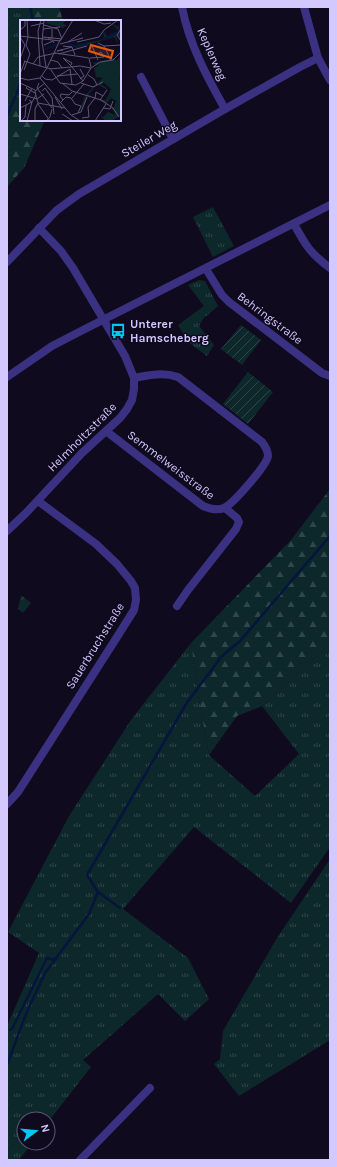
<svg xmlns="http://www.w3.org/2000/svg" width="337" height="1167" viewBox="0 0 337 1167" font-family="Karla,sans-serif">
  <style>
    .grass { fill: url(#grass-tufts) }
    .forest { fill: url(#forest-firs) }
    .park { fill: url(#park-crowns) }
    .garden { fill: url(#garden-furrows) }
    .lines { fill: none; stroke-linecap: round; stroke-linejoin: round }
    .stream { stroke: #05153e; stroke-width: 2.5 }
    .minor { stroke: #3b3182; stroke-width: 8 }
    .labels { text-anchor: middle; stroke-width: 3; stroke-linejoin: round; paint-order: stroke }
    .street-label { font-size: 12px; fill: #d3c9ff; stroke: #100a1f }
    .poi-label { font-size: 12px; font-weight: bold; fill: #d3c9ff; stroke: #100a1f; text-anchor: start }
    .inset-river { fill: none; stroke: #05153e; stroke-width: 2 }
    .inset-road { fill: none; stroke: #5e5679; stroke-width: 1 }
    .view { fill: #e8590c; fill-opacity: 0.15; stroke: #e8590c; stroke-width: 2 }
    .inset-edge { fill: none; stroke: #d3c9ff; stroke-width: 2 }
  </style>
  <defs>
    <pattern id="grass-tufts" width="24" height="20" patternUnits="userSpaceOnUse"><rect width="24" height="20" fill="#0d282a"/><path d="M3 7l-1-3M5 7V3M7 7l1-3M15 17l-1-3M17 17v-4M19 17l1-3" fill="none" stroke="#2f464a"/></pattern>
    <pattern id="forest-firs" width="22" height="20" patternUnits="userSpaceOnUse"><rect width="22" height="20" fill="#0d282a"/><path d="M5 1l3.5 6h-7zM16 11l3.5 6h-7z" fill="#2f464a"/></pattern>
    <pattern id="park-crowns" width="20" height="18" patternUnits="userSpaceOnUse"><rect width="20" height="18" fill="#0d282a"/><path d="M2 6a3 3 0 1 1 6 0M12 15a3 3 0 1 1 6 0" fill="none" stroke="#2f464a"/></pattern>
    <pattern id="garden-furrows" width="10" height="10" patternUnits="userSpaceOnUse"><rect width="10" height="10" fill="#0d282a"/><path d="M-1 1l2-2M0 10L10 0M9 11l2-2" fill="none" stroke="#2f464a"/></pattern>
  </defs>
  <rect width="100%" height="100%" fill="#100a1f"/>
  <g class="grass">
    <path d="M 7,7 L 32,7 L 33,12 L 33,21 L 21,21 L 21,87 L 17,103 L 7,122 Z"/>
    <path d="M 213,207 L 234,246 L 213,257 L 193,217 Z"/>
    <path d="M 199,280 L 205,281 L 218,306 L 203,319 L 199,326 L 214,345 L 207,356 L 188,342 L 178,325 L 204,306 L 188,285 Z"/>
    <path d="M 191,643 L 198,694 L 209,755 L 255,796 L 299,754 L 262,706 L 330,644 L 330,847 L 291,903 L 194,827 L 123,909 L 188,958 L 209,999 L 185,1021 L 158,994 L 83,1060 L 91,1067 L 48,1122 L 48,1119 L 24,1119 L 24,1143 L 32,1143 L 19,1160 L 7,1160 L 7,1026 L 39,953 L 8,932 L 69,816 L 131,720 Z"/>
    <path d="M 330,859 L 330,1040 L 239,1096 L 214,1064 L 220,1059 L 223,1031 L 277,938 Z"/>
  </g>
  <g class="forest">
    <path d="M 32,7 L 59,7 L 63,21 L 33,21 L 33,12 Z"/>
    <path d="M 21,87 L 21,120 L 45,120 L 24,168 L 7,187 L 7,122 L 17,103 Z"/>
    <path d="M 330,489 L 330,644 L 262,706 L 237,716 L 209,755 L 198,694 L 191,643 L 291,540 Z"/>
  </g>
  <path class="park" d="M 21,595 L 31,603 L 23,613 L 18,609 Z"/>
  <g class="garden">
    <path d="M 241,325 L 261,340 L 242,365 L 221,349 Z"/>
    <path d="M 248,372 L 273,392 L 248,424 L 223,404 Z"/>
  </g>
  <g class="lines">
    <g class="stream">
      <path d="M 30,7 L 33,21"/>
      <path d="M 7,116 L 19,88 L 21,79"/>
      <path d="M 98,892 L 120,908"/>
      <path d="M 10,1030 L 12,1029 L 47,958 L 55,960"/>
      <path d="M 7,1065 L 26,1014 L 45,973 L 89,914 L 98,892 L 87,875 L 186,704 L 221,657 L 240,641 L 330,536"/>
    </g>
    <g class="minor">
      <path d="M 182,7 C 189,44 207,77 225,109"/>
      <path d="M 304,7 L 318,58 L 330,80"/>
      <path d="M 141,77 L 173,139"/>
      <path d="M 294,224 C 306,246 310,253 330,268"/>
      <path d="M 7,262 L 57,210 L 79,194 L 225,109 L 300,67 L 318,58"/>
      <path d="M 206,269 L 222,295 L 229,302 L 322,373 L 330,376"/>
      <path d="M 7,377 L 52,346 L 83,330 L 330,205"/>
      <path d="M 106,431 L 203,506 C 210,509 217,511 224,508 C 233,504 267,465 268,456 C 268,450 265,446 262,442 L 178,377 C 163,372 149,375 134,378"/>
      <path d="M 7,531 L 26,513 L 82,453 L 120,418 L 127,409 L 132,400 L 134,389 L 134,378 L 125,356 L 73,268 L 61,251 L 39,228"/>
      <path d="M 177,606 L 188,590 L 236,529 L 239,522 L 237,518 L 225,508"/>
      <path d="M 7,804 L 18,792 L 117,637 L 134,610 L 136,600 L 135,588 L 131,581 L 117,564 L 96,544 L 38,501"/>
      <path d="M 80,1160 L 150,1088"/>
    </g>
  </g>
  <defs>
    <symbol id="bus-bare" viewBox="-9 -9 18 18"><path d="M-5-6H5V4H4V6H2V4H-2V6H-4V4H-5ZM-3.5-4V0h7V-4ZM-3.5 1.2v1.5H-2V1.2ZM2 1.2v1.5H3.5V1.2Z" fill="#00c7f4" stroke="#100a1f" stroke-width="2.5" paint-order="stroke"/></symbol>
  </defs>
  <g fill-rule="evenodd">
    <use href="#bus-bare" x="107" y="320" width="22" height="22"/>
  </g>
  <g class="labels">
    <g class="street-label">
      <text transform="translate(212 54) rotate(66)" y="4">Keplerweg</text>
      <text transform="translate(149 139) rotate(-30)" y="4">Steiler Weg</text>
      <text transform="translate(270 318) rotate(37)" y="4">Behringstraße</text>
      <text transform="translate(82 437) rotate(-45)" y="4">Helmholtzstraße</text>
      <text transform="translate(171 465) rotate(37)" y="4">Semmelweisstraße</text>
      <text transform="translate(95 646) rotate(-58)" y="4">Sauerbruchstraße</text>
    </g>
    <g class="poi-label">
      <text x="130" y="328">Unterer<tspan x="130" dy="14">Hamscheberg</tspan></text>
    </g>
  </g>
  <g transform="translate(20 20)">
    <rect width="101" height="101" fill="#100a1f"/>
    <path d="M 101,35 L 101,55 L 99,55 L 101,57 L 99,59 L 101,60 L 101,95 L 92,101 L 86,101 L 80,96 L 83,97 L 88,92 L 96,95 L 91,87 L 94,87 L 96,81 L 91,78 L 86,84 L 77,79 L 86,80 L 91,69 L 83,62 L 81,64 L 87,68 L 87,70 L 79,65 L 80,62 L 77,64 L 68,75 L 72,75 L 66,77 L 65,83 L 59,92 L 65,76 L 75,65 L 83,58 L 76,57 L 74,48 L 79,45 L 74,44 L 72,40 L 74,43 L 95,38 L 96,41 Z" fill="#0d282a"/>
    <path d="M 29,0 L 46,0 L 43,4 L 47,5 L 43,8 L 25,3 Z" fill="#0d282a"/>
    <path d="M 91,3 L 98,7 L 98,3 L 99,9 L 101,8 L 101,17 L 96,16 L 98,23 L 94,17 L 58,28 L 52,26 L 80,20 L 84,17 L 83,11 L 87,16 L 99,11 Z" fill="#0d282a"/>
    <path class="inset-river" d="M 81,20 L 98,13M 47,23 L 58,27 L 67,23M 77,24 L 88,36M 25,29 L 37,25"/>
    <path class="inset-road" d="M 7,0 L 8,17M 21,0 L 18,11 L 20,46 L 31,49M 24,0 L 22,22 L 26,47M 74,0 L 84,4 L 91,3M 24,5 L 38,9M 11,6 L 24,3M 23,9 L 40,7M 101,9 L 97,15 L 101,21M 0,10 L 5,6 L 5,0M 0,16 L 40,21 L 53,0M 0,17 L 5,25 L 0,39M 23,17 L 42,19 L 38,9M 28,18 L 32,18 L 32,9M 48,22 L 62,13M 57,22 L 79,17 L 84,10 L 98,0M 78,23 L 84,26 L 101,25M 40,24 L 63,18M 24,25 L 33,21 L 34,23M 43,26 L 52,27 L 55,35M 72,26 L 78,40M 84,26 L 91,40M 43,30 L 37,31 L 52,27M 35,33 L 56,36M 39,34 L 67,26M 56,36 L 69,38 L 71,47M 43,38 L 52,47M 43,38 L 52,43 L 51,45M 70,38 L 84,37 L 81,32 L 79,33M 31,40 L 38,42 L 42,48M 4,41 L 20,46M 13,44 L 18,37 L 36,33M 52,47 L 63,61M 27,48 L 40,20M 71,48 L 80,42 L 93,40 L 101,32M 30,49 L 60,46 L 71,48M 50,49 L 52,64M 60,49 L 64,56 L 60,59M 4,50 L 10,34 L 6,25 L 8,17M 31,50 L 40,63 L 56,65 L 63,61 L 71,48M 0,54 L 5,41M 68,55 L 74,59 L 77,65M 22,56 L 25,59 L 32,60 L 50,49M 37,56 L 57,54M 0,58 L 8,60 L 20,58 L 51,95 L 60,101M 20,58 L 27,48M 0,63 L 15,70M 19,63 L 17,68 L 32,88M 42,63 L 52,71 L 81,80 L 93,88 L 99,97M 61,63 L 73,67 L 83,62M 8,66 L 6,68 L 15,73M 22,71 L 25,68 L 32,78 L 34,94M 0,74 L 17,79 L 24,74M 16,76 L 15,71 L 25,63M 35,77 L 42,89M 51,78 L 55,84 L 61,86 L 58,93M 52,78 L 64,64M 75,78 L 76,72 L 83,76M 43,80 L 40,76 L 41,74 L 49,75 L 52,72M 80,80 L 87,70M 5,81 L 12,68M 41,82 L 46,77 L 51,78M 18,83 L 45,88M 18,84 L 30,101M 0,88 L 12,82 L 16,75M 83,88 L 90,89 L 93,81M 42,94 L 53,101M 52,95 L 61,92 L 67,77M 62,98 L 69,97 L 68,87 L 75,78M 1,101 L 5,97 L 6,85M 7,101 L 12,82 L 9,80M 15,101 L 15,89 L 18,83 L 16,76M 26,101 L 30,97 L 32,89M 75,101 L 86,84"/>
    <path class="view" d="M 71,25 L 93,31 L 91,38 L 69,31 Z"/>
    <rect width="101" height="101" class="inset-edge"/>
  </g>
  <rect width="337" height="1167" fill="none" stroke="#d3c9ff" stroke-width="16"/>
  <g transform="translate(36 1131) rotate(74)"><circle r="19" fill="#100a1f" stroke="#5e5679"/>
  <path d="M0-3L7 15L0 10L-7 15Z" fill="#00c7f4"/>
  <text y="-6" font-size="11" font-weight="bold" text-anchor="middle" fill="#d3c9ff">N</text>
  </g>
</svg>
